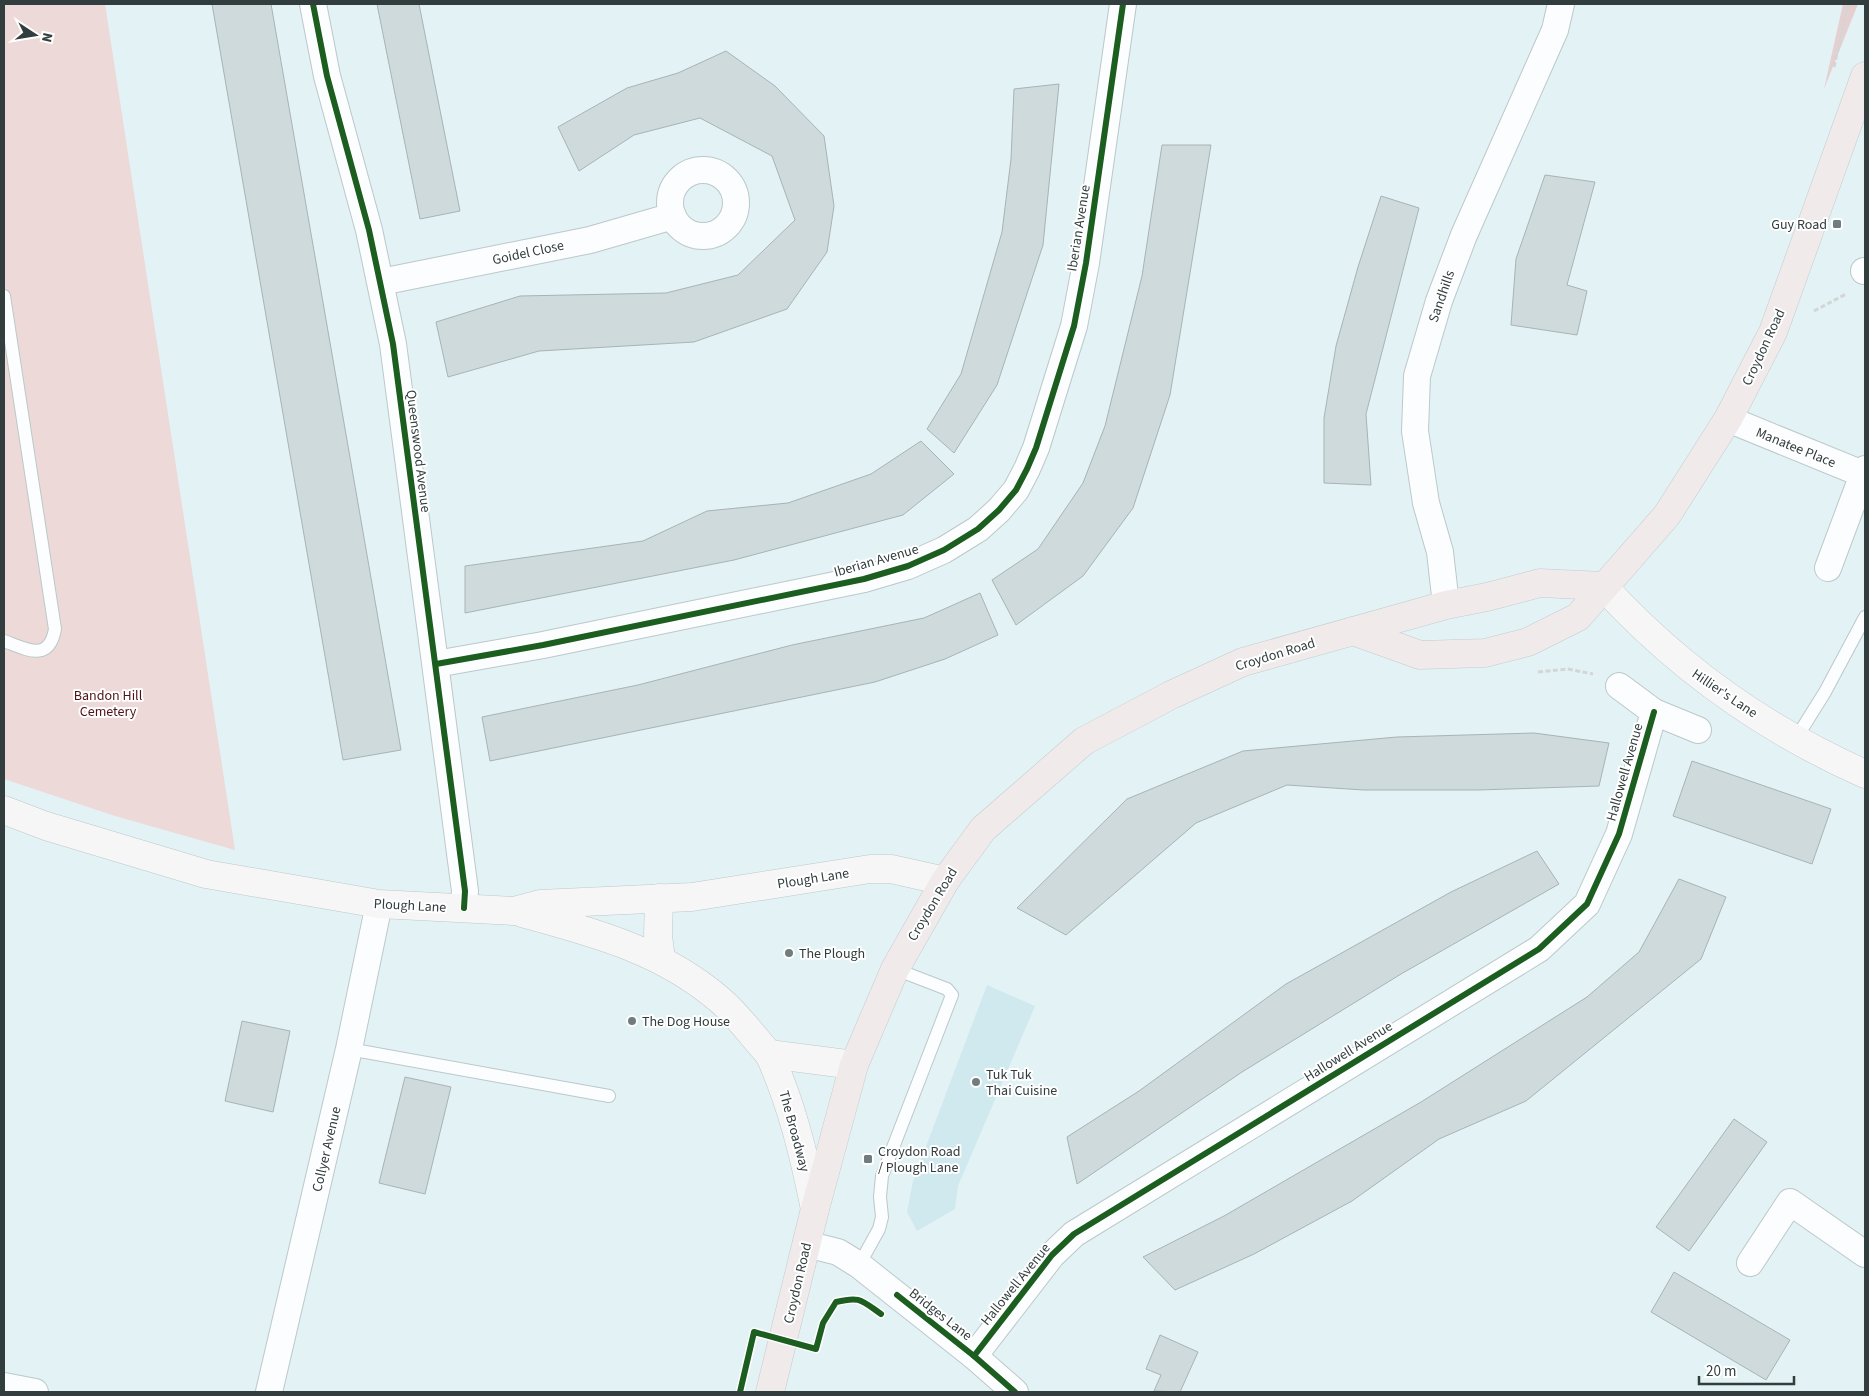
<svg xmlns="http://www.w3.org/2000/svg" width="1869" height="1396" viewBox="0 0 1869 1396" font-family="'Source Sans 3',sans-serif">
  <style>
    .built { fill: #cfe9ee }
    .green { fill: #edd9d8 }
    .forest { fill: #e6cfd0 }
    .building { fill: #cedadc; stroke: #a8b3b6 }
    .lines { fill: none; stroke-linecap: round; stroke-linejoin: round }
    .service-casing { stroke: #bcc8ca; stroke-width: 14 }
    .minor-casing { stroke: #bcc8ca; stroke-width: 28 }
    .secondary-casing { stroke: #bcc8ca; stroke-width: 29 }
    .trunk-casing { stroke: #c4cccd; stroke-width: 29 }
    .path { stroke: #d2d6d6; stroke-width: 3; stroke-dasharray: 5 2.5; stroke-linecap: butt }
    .service { stroke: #fbfdfe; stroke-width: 12 }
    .minor { stroke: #fbfdfe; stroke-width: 26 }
    .secondary { stroke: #f7f6f7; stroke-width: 28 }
    .trunk { stroke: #f0eaeb; stroke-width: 28 }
    .cycleway-casing { stroke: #fff; stroke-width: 9 }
    .cycleway { stroke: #1b5e20; stroke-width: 6 }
    .poi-dot { fill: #707c7e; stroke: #fff; stroke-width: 2 }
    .labels { text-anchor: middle; stroke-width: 4; stroke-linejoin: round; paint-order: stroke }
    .poi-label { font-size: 14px; fill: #323d3e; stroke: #fff; text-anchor: start }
    .street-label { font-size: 14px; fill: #323d3e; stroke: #fff }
    .park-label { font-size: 14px; fill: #4f1115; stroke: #fff }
  </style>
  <rect width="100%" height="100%" fill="#e3f2f5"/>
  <path class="built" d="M 987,985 L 1035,1006 L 958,1186 L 955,1209 L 917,1231 L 907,1212 L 913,1181 Z"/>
  <path class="green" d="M 4,4 L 105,4 L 235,850 L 115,816 L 4,779 Z"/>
  <path class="forest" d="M 1843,4 L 1858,4 L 1824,89 Z"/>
  <g class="building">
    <path d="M 212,4 L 271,4 L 401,750 L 343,760 Z"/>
    <path d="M 377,4 L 419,4 L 460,211 L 420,219 Z"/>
    <path d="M 726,51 L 775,86 L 824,136 L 834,206 L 827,252 L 787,309 L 694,342 L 539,351 L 448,377 L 436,322 L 520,296 L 666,293 L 738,275 L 795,220 L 772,156 L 700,118 L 634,135 L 579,171 L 558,127 L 627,88 L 678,73 Z"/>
    <path d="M 1059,84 L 1043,245 L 997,385 L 954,453 L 927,429 L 961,374 L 1002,232 L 1011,159 L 1014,89 Z"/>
    <path d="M 1162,145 L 1211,145 L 1170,395 L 1133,508 L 1083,576 L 1016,625 L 992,580 L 1038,549 L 1083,483 L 1105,426 L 1142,276 Z"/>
    <path d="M 1545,175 L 1595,182 L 1567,285 L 1587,291 L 1577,335 L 1511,325 L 1516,259 Z"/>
    <path d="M 1381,196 L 1419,208 L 1366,414 L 1371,485 L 1324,483 L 1324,418 L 1336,346 L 1358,267 Z"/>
    <path d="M 921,441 L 954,474 L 903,515 L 734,560 L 465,613 L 465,566 L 643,541 L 707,511 L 788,503 L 871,474 Z"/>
    <path d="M 980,593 L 998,635 L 945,659 L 875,682 L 490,761 L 482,717 L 638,685 L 792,645 L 924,618 Z"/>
    <path d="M 1534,733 L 1609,743 L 1599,786 L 1479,790 L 1364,790 L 1287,785 L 1196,823 L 1066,935 L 1017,908 L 1127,799 L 1243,751 L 1397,737 Z"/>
    <path d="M 1692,761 L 1831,809 L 1812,864 L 1673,816 Z"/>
    <path d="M 1537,851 L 1559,884 L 1401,974 L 1242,1072 L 1077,1184 L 1067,1137 L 1139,1091 L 1286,984 L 1451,892 Z"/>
    <path d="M 1679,879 L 1726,897 L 1701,959 L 1526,1101 L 1439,1139 L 1352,1201 L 1254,1254 L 1175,1290 L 1143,1257 L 1224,1216 L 1421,1102 L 1587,997 L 1639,952 Z"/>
    <path d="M 242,1021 L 290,1031 L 273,1112 L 225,1101 Z"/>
    <path d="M 405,1077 L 451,1087 L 425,1194 L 379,1183 Z"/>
    <path d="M 1734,1119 L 1767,1142 L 1689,1251 L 1656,1227 Z"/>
    <path d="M 1674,1272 L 1790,1340 L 1766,1380 L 1651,1312 Z"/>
    <path d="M 1160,1335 L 1198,1352 L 1180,1392 L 1154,1391 L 1161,1375 L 1146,1369 Z"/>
  </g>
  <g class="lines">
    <defs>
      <g id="service">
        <path d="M 4,296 L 55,629 C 49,663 26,649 4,641"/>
        <path d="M 1795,740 L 1825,692 L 1865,617"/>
        <path d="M 349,1049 L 609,1096"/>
        <path d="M 859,1265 L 879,1229 L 882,1217 L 880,1197 L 882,1176 L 952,995 L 947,989 L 895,969"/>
      </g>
      <g id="minor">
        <path d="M 313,4 L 327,76 L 369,230 L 393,344 L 465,891 L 464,908"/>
        <circle cx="703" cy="203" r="33"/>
        <path d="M 1864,271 L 1865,271"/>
        <path d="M 381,282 L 590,240 L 673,216"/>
        <path d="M 1728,419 L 1865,475"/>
        <path d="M 1828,568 L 1865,469"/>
        <path d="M 1446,605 L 1440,552 L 1426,503 L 1415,431 L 1417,376 L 1439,301 L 1464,235 L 1555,30 L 1561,4"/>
        <path d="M 436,664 L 543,645 L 864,579 L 908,566 L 944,550 L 978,529 L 999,510 L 1016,490 L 1027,469 L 1036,448 L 1074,326 L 1086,263 L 1123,4"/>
        <path d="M 1619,686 L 1654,712 L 1698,730"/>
        <path d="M 806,1244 L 838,1252 L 859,1265 L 974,1356 L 1015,1392"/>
        <path d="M 1750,1263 L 1790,1202 L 1865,1254"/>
        <path d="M 974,1356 L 1052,1255 L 1074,1234 L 1539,949 L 1587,904 L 1619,834 L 1654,712"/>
        <path d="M 4,1386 L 35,1392"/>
        <path d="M 269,1392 L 349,1049 L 379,904"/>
      </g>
      <g id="secondary">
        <path d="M 1603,586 C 1676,666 1766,730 1865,774"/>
        <path d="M 4,810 L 46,826 L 206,874 L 379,904 L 514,911 L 540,904 L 692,897 L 870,869 L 891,869 L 945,881"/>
        <path d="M 659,898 L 658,936 L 661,959"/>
        <path d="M 522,913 C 595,933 662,950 720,1000 C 738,1015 753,1037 769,1054 L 854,1065"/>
        <path d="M 769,1054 C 792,1104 804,1156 815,1209"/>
      </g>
      <g id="trunk">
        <path d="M 1353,631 L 1420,655 L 1485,653 L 1528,642 L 1578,617 L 1667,515 L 1728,419 L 1773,332 L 1865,76"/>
        <path d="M 770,1392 L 815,1209 L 854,1065 L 895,969 L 945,881 L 983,829 L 1084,741 L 1171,695 L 1243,662 L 1446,605 L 1487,597 L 1540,583 L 1603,586"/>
      </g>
    </defs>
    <use href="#service" class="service-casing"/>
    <use href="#minor" class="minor-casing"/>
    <use href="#secondary" class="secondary-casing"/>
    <use href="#trunk" class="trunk-casing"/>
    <g class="path">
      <path d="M 1834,67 L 1848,4"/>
      <path d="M 1814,311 L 1846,294"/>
      <path d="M 1538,672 L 1568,669 L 1593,674"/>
    </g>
    <use href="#service" class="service"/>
    <use href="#minor" class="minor"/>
    <use href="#secondary" class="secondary"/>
    <use href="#trunk" class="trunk"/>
    <defs>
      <g id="cycleway">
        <path d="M 313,4 L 327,76 L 369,230 L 393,344 L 465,891 L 464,908"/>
        <path d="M 436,664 L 543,645 L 864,579 L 908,566 L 944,550 L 978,529 L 999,510 L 1016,490 L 1027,469 L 1036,448 L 1074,326 L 1086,263 L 1123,4"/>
        <path d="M 897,1295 L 974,1356 L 1015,1392"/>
        <path d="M 974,1356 L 1052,1255 L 1074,1234 L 1539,949 L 1587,904 L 1619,834 L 1654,712"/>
        <path d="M 740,1392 L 754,1332 L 816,1349 L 823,1323 L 836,1302 C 860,1296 861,1300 881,1314"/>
      </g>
    </defs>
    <use href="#cycleway" class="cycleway-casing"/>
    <use href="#cycleway" class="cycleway"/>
  </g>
  <g class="poi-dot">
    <rect x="1832" y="219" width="10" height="10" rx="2.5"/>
    <circle cx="789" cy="953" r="5"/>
    <circle cx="632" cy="1021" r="5"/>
    <circle cx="976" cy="1082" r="5"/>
    <rect x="863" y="1154" width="10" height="10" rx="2.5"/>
  </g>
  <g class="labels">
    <g class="poi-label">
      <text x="1827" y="229" text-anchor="end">Guy Road</text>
      <text x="799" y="958">The Plough</text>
      <text x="642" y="1026">The Dog House</text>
      <text x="986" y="1079">Tuk Tuk<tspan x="986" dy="16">Thai Cuisine</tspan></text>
      <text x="878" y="1156">Croydon Road<tspan x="878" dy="16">/ Plough Lane</tspan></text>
    </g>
    <g class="street-label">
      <text transform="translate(1078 228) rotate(-81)" y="5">Iberian Avenue</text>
      <text transform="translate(528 252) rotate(-12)" y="5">Goidel Close</text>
      <text transform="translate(1441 296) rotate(-71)" y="5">Sandhills</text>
      <text transform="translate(1763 347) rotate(-65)" y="5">Croydon Road</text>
      <text transform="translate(1796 447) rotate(22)" y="5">Manatee Place</text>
      <text transform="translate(419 451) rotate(83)" y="5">Queenswood Avenue</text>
      <text transform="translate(876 560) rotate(-16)" y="5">Iberian Avenue</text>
      <text transform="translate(1275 654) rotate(-17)" y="5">Croydon Road</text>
      <text transform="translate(1725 693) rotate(34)" y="5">Hillier's Lane</text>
      <text transform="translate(1624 772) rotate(-74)" y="5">Hallowell Avenue</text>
      <text transform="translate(813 878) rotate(-9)" y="5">Plough Lane</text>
      <text transform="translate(932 904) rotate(-59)" y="5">Croydon Road</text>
      <text transform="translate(410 905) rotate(3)" y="5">Plough Lane</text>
      <text transform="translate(1348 1051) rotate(-32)" y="5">Hallowell Avenue</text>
      <text transform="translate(795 1131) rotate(75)" y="5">The Broadway</text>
      <text transform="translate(326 1149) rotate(-77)" y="5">Collyer Avenue</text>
      <text transform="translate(797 1283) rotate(-77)" y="5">Croydon Road</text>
      <text transform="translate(1015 1284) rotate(-51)" y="5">Hallowell Avenue</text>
      <text transform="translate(941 1314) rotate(38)" y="5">Bridges Lane</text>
    </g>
    <g class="park-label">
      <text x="108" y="700">Bandon Hill<tspan x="108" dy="16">Cemetery</tspan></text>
    </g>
  </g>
  <rect width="1869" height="1396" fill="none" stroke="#323d3e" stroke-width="10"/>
  <g transform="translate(35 35) rotate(102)" stroke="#ffffff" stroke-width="4" paint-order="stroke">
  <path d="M0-4L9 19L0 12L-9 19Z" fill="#323d3e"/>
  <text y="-8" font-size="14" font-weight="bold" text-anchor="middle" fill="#323d3e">N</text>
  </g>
  <path d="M1699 1376v8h95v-8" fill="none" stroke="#323d3e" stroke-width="2.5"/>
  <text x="1706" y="1376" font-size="15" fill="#323d3e" stroke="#ffffff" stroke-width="4" paint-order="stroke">20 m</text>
</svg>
